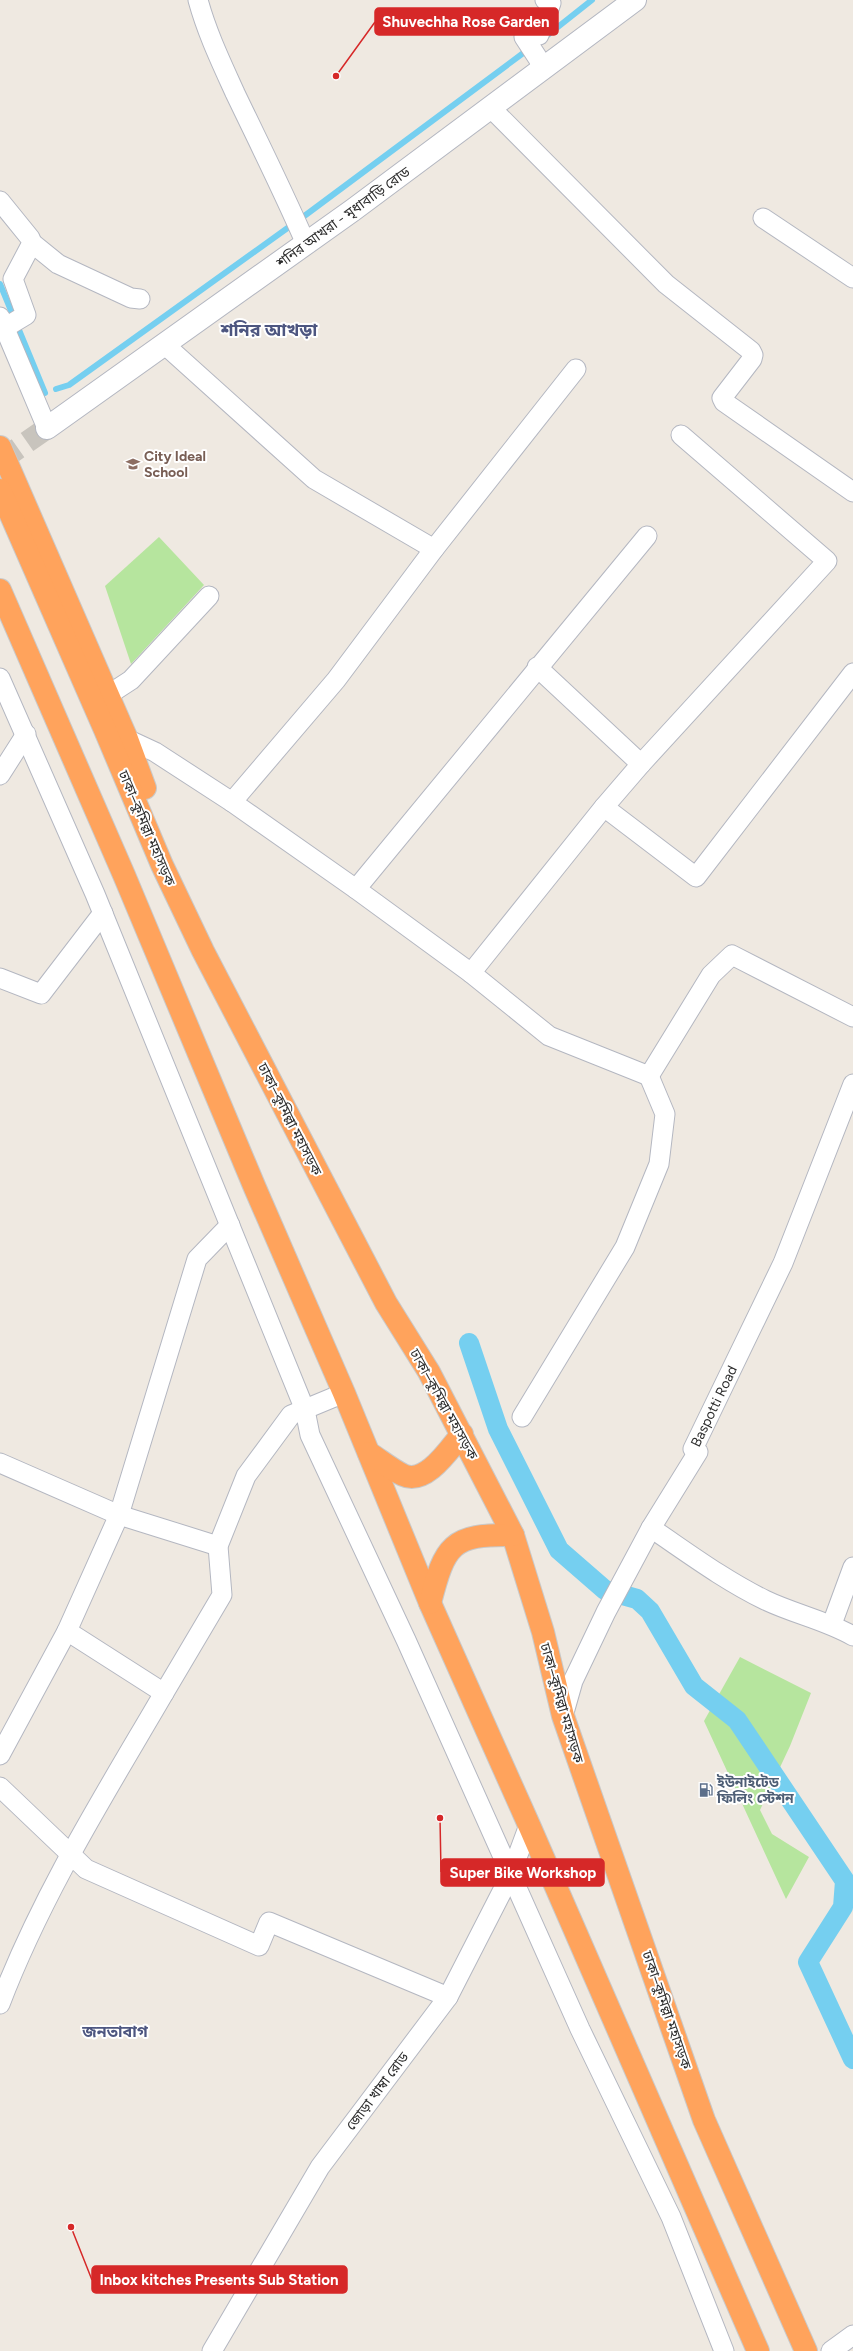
<svg xmlns="http://www.w3.org/2000/svg" width="853" height="2351" viewBox="0 0 853 2351" font-family="Figtree,'Noto Sans Bengali',sans-serif">
  <style>
    .green { fill: #b6e59e }
    .lines { fill: none; stroke-linecap: round; stroke-linejoin: round }
    .stream { stroke: #75cff0; stroke-width: 6 }
    .canal { stroke: #75cff0; stroke-width: 20 }
    .secondary-tunnel { stroke: #c8c4bd; stroke-width: 22; stroke-dasharray: 22 11; stroke-linecap: butt }
    .street-casing { stroke: #b4b7c1; stroke-width: 21 }
    .secondary-casing { stroke: #b4b7c1; stroke-width: 24 }
    .highway-casing { stroke: #c9c9c9; stroke-width: 24 }
    .street { stroke: #fff; stroke-width: 19 }
    .secondary { stroke: #fff; stroke-width: 22 }
    .highway { stroke: #ffa35c; stroke-width: 22 }
    .labels { text-anchor: middle; stroke-width: 4; stroke-linejoin: round; paint-order: stroke }
    .street-label { font-size: 14px; fill: #2e2e2e; stroke: #fff }
    .education-label { font-size: 14px; font-weight: bold; fill: #785e54; stroke: #fff; text-anchor: start }
    .service-label { font-size: 14px; font-weight: bold; fill: #4e5e75; stroke: #fff; text-anchor: start }
    .quarter-label { font-size: 16px; font-weight: bold; fill: #4d5680; stroke: #fff }
    .district-label { font-size: 18px; font-weight: bold; fill: #4d5680; stroke: #fff }
    .leader { fill: none; stroke: #d62828; stroke-width: 1.5 }
    .callout-dot { fill: #d62828; stroke: #fff; stroke-width: 1.5 }
    .callout { fill: #d62828; stroke: #d62828; stroke-width: 1.5 }
    .callout-label { font-size: 15px; text-anchor: middle; font-weight: bold; fill: #fff }
  </style>
  <rect width="100%" height="100%" fill="#efe9e1"/>
  <g class="green">
    <path d="M 159,537 L 204,585 L 131,664 L 105,586 Z"/>
    <path d="M 740,1657 L 811,1693 L 790,1746 L 760,1810 L 772,1834 L 809,1857 L 786,1899 L 704,1721 Z"/>
  </g>
  <g class="lines">
    <g class="stream">
      <path d="M 544,38 L 592,0"/>
      <path d="M 0,284 L 45,393"/>
      <path d="M 56,389 L 69,385 L 307,214 L 530,48"/>
    </g>
    <path class="canal" d="M 469,1343 L 498,1429 L 559,1550 L 605,1590 L 637,1599 L 650,1611 L 694,1686 L 737,1720 L 845,1881 L 843,1907 L 808,1962 L 853,2059"/>
    <path class="secondary-tunnel" d="M 0,461 L 47,428"/>
    <defs>
      <g id="street">
        <path d="M 198,0 C 207,33 221,62 235,93 C 259,143 284,193 306,244"/>
        <path d="M 541,71 L 539,60 L 524,37 L 539,35 L 551,3 L 545,0"/>
        <path d="M 492,109 L 666,284 L 751,351 L 753,355 L 752,359 L 722,398 L 724,402 L 853,492"/>
        <path d="M 0,201 L 30,238 L 32,243 L 13,279 L 26,315 L 6,327"/>
        <path d="M 763,218 L 853,278"/>
        <path d="M 32,243 L 58,264 L 131,298 L 140,299"/>
        <path d="M 0,317 L 47,428"/>
        <path d="M 164,344 L 314,479 L 434,549"/>
        <path d="M 537,667 L 641,764 L 604,807 L 696,877 L 853,673"/>
        <path d="M 0,678 L 95,894 L 305,1410 L 310,1435 L 406,1640 L 580,2029 L 671,2217 L 724,2351"/>
        <path d="M 108,695 L 131,680 L 209,596"/>
        <path d="M 127,739 L 155,752 L 232,802 L 356,889 L 471,973 L 549,1036 L 649,1076 L 711,975 L 732,955 L 853,1017"/>
        <path d="M 641,764 L 827,561 L 681,435"/>
        <path d="M 0,775 L 26,734"/>
        <path d="M 232,802 L 336,680 L 434,549 L 576,369"/>
        <path d="M 356,889 L 647,536"/>
        <path d="M 471,973 L 604,807"/>
        <path d="M 0,978 L 41,994 L 103,913"/>
        <path d="M 230,1225 L 197,1259 L 119,1515 L 67,1631 L 164,1693 L 222,1595 L 218,1546 L 246,1476 L 291,1415 L 344,1393"/>
        <path d="M 522,1417 L 625,1247 L 659,1164 L 665,1114 L 649,1076"/>
        <path d="M 0,1463 L 119,1515 L 218,1546"/>
        <path d="M 651,1528 C 688,1553 724,1580 765,1600 C 794,1614 825,1620 853,1636"/>
        <path d="M 832,1624 L 853,1567"/>
        <path id="s1" d="M 563,1716 L 573,1681 L 606,1612 L 651,1528 L 698,1452 L 693,1449 L 783,1263 L 853,1084"/>
        <path d="M 0,1755 L 67,1631"/>
        <path d="M 0,1787 L 86,1869 L 259,1946 L 269,1922 L 448,1997"/>
        <path d="M 0,2004 C 42,1894 105,1794 164,1693"/>
        <path d="M 212,2351 L 320,2167 L 448,1997 L 511,1874 L 529,1825"/>
        <path d="M 831,2351 L 853,2335"/>
      </g>
      <path id="secondary" d="M 47,428 L 353,210 L 635,0"/>
      <g id="highway">
        <path d="M 0,447 L 127,739 L 145,788"/>
        <path d="M 0,490 L 105,730 L 162,865 L 203,951 L 386,1303 L 429,1372 L 513,1535 L 543,1632 L 563,1716 L 704,2120 L 806,2351"/>
        <path d="M 0,590 L 124,875 L 255,1188 L 344,1393 L 430,1603 L 529,1825 L 758,2351"/>
        <path d="M 369,1453 C 380,1460 391,1469 403,1475 C 426,1486 450,1448 462,1434"/>
        <path d="M 430,1603 C 445,1545 451,1534 513,1535"/>
      </g>
    </defs>
    <use href="#street" class="street-casing"/>
    <use href="#secondary" class="secondary-casing"/>
    <use href="#highway" class="highway-casing"/>
    <use href="#street" class="street"/>
    <use href="#secondary" class="secondary"/>
    <use href="#highway" class="highway"/>
  </g>
  <defs>
    <symbol id="school-bare" viewBox="-9 -9 18 18"><path d="M0-5L7-2L0 1L-7-2ZM-4 1L0 2.5L4 1V4Q0 6-4 4Z" fill="#8d6e63" stroke="#fff" stroke-width="2.5" paint-order="stroke"/></symbol>
    <symbol id="fuel-bare" viewBox="-9 -9 18 18"><path d="M-5.5-6h7V0h2V4h1.3V-2.5L3-4.5l.8-.8L6-3V5H2.5V1h-1V6h-7ZM-4.2-4.7v3.2H.2V-4.7Z" fill="#5c6f8a" stroke="#fff" stroke-width="2.5" paint-order="stroke"/></symbol>
  </defs>
  <g fill-rule="evenodd">
    <use href="#school-bare" x="123" y="454" width="20" height="20"/>
    <use href="#fuel-bare" x="696" y="1780" width="20" height="20"/>
  </g>
  <g class="labels">
    <g class="street-label">
      <text transform="translate(343 217) rotate(-36)" y="5">শনির আখরা - মৃধাবাড়ি রোড</text>
      <text transform="translate(147 828) rotate(67)" y="5">ঢাকা–কুমিল্লা মহাসড়ক</text>
      <text transform="translate(290 1119) rotate(63)" y="5">ঢাকা–কুমিল্লা মহাসড়ক</text>
      <text transform="translate(444 1404) rotate(61)" y="5">ঢাকা–কুমিল্লা মহাসড়ক</text>
      <text dy="5" stroke="none"><textPath href="#s1" startOffset="351">Baspotti Road</textPath></text>
      <text transform="translate(562 1703) rotate(74)" y="5">ঢাকা–কুমিল্লা মহাসড়ক</text>
      <text transform="translate(667 2010) rotate(71)" y="5">ঢাকা–কুমিল্লা মহাসড়ক</text>
      <text transform="translate(377 2091) rotate(-53)" y="5">জোড়া খাম্বা রোড</text>
    </g>
    <g class="education-label">
      <text x="144" y="461">City Ideal<tspan x="144" dy="16">School</tspan></text>
    </g>
    <g class="service-label">
      <text x="717" y="1787">ইউনাইটেড<tspan x="717" dy="16">ফিলিং স্টেশন</tspan></text>
    </g>
    <g class="quarter-label">
      <text x="115" y="2037">জনতাবাগ</text>
    </g>
    <g class="district-label">
      <text x="269" y="336">শনির আখড়া</text>
    </g>
  </g>
  <path class="leader" d="M336 76L375 22M440 1818L441 1872M71 2227L92 2280"/>
  <g class="callout-dot">
    <circle cx="336" cy="76" r="4"/>
    <circle cx="440" cy="1818" r="4"/>
    <circle cx="71" cy="2227" r="4"/>
  </g>
  <g class="callout">
    <rect x="375" y="8" width="183" height="27" rx="4"/>
    <rect x="441" y="1859" width="163" height="27" rx="4"/>
    <rect x="92" y="2266" width="255" height="27" rx="4"/>
  </g>
  <g class="callout-label">
    <text x="466" y="27">Shuvechha Rose Garden</text>
    <text x="523" y="1878">Super Bike Workshop</text>
    <text x="219" y="2285">Inbox kitches Presents Sub Station</text>
  </g>
</svg>
